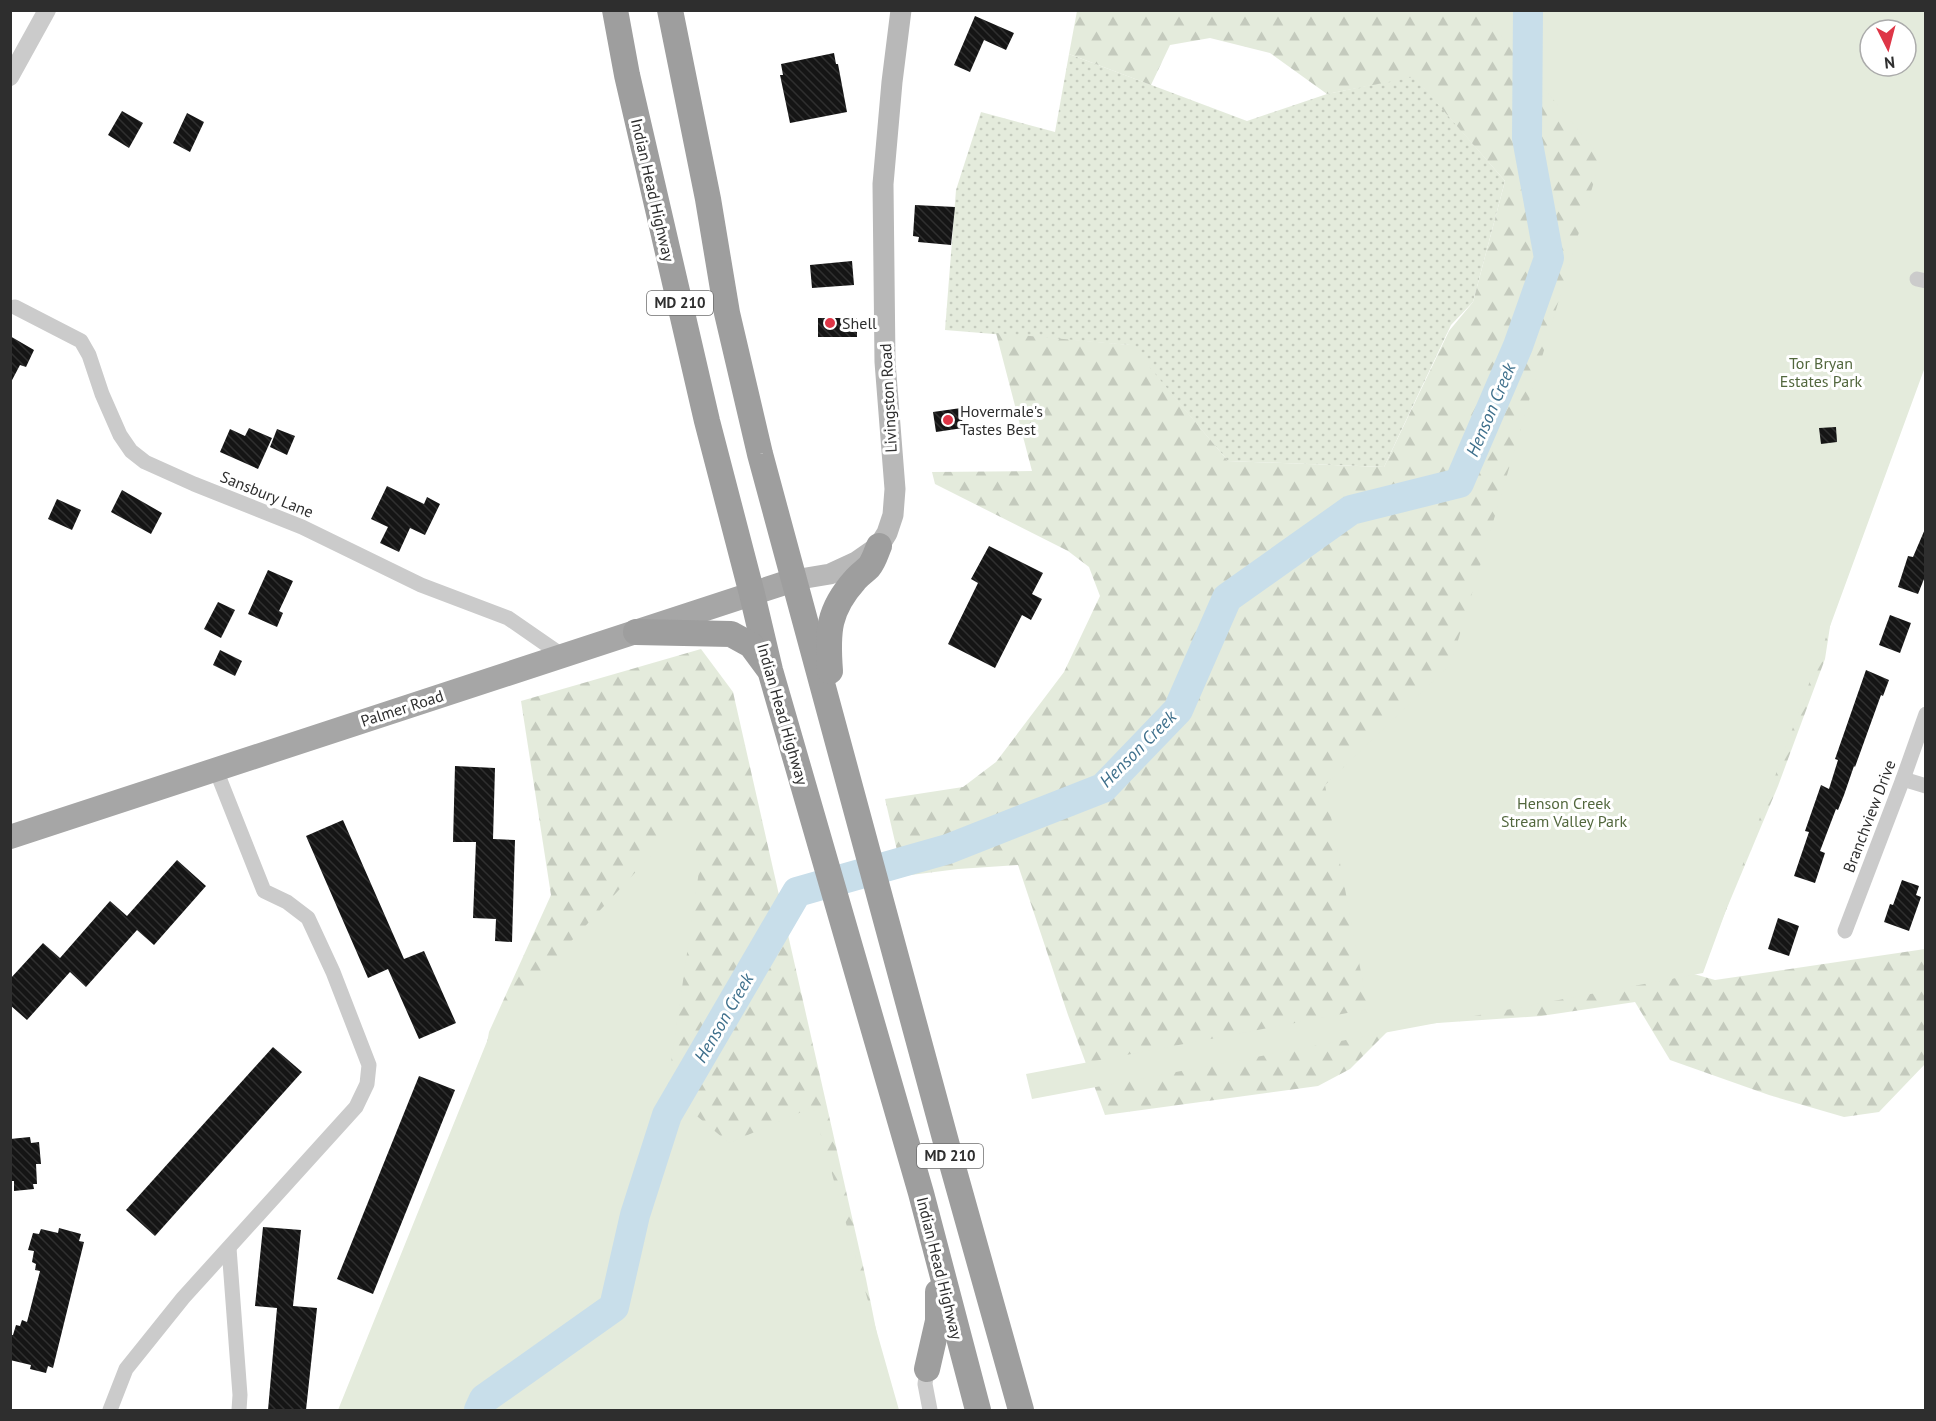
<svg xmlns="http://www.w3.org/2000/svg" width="1936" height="1421" font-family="'PT Sans',sans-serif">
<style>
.grass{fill:url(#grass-dots)}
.forest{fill:url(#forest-firs);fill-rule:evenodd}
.green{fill:#e4ebdc;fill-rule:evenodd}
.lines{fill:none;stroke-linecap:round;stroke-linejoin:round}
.river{stroke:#c8deea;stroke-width:30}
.building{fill:url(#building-back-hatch)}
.minor{stroke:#cbcbcb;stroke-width:15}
.tertiary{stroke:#cbcbcb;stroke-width:18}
.secondary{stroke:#b8b8b8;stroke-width:21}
.primary{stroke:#a6a6a6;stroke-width:24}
.trunk{stroke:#9e9e9e;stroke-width:26}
.poi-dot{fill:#de3647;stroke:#fff;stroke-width:2}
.labels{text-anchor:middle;stroke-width:6;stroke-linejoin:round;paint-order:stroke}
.shield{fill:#fff;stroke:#6d6d6d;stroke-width:1.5}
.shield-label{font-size:15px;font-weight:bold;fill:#2e2e2e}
.street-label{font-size:16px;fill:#2e2e2e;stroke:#fff}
.poi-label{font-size:16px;fill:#2e2e2e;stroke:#fff;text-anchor:start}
.park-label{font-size:16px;fill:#52673d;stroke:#fff}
.water-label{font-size:18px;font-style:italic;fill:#3f708c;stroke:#fff}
</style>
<defs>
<pattern id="grass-dots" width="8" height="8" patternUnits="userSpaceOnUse" patternTransform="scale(1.5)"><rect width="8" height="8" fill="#e4ebdc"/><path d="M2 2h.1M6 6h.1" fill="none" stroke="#c4cabd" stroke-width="1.8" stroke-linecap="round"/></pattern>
<pattern id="forest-firs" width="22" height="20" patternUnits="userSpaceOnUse" patternTransform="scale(1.5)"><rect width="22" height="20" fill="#e4ebdc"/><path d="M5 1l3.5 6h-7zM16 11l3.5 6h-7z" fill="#c4cabd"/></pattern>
<pattern id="building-back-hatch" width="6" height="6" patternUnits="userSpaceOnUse" patternTransform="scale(1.5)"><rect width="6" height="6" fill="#151515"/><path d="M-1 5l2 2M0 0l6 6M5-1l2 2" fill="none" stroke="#2f2f2f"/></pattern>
</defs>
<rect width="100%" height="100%" fill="#fff"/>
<polygon class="grass" points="1069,54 1247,121 1327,94 1414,76 1505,181 1473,302 1451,325 1384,467 1228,461 1130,345 945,330 956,190 981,112 1055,132"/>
<g class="forest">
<path d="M1077,11H1925L1825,659L1778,786L1719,927L1680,970L1715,980L1925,949V1064L1879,1112L1844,1117L1769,1095L1670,1060L1635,1002L1541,1016L1393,1026L1350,1069L1318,1086L1105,1115L1068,1015L1018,865L958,869L903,876L885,799L963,787L996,762L1064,672L1100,596L1089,567L1068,551L935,484L932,472L1032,471L996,333L1131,345L1228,461L1384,467L1449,331L1473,302L1505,181L1414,77L1327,94L1270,53L1210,38L1170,45L1151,85L1069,54ZM1870,30H1906V66H1870Z"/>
<polygon points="701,649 733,692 866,1279 892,1410 346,1410 474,1114 489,1032 551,895 521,701"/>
</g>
<g class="green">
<path d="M1481,11H1925V367L1703,973L1032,1099L1026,1074L1368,1009L1325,785L1451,664L1601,158ZM1870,30H1906V66H1870Z"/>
<polygon points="686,818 700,864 667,1091 729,1143 813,1107 899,1410 338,1410 494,1024"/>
</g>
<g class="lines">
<polyline class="river" points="479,1410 484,1399 614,1307 635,1215 667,1115 797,892 948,849 1103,788 1178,710 1227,598 1351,510 1459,483 1518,346 1549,258 1527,138 1528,10"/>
</g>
<g class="building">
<polygon points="975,16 1014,33 1006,50 984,40 970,72 954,65"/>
<polygon points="834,53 836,64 838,64 847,112 790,123 780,75 783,75 781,64"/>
<polygon points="122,111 143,123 129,148 108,135"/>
<polygon points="187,113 204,122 190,152 173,143"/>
<polygon points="915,205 955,207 951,245 918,242 919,237 913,236"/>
<polygon points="852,261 854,285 812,288 810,265"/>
<rect x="818" y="318" width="39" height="19"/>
<polygon points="10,336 34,350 26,367 20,365 10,384"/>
<polygon points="961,408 963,428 936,432 933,412"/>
<polygon points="1836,427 1837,442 1821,444 1819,428"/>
<polygon points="249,428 272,438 258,469 220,452 230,429 245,436"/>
<polygon points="277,429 295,436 287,455 270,447"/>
<polygon points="387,486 424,504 427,497 440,504 425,535 410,528 399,552 380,543 388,527 371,519"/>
<polygon points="122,490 162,513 151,534 111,512"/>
<polygon points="57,499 81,510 72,530 48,519"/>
<polygon points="1925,529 1926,574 1918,594 1898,587 1908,556 1913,557"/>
<polygon points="989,546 1043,573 1032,594 1042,599 1031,620 1022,615 995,668 948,644 978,583 971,579"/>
<polygon points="268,570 293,581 279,611 283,613 277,627 248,614"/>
<polygon points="218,602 235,610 221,638 204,629"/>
<polygon points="1890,615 1911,623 1900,653 1879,645"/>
<polygon points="220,650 242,661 235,676 213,665"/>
<polygon points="1866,670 1889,680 1883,696 1881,695 1855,767 1854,766 1844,795 1838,810 1836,809 1820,851 1825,853 1815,883 1794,876 1809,832 1805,831 1821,785 1829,789 1838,760 1835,759"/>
<polygon points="455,766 495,768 493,839 515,840 512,942 495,941 496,919 473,918 476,842 453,842"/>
<polygon points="343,820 404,959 424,951 456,1023 419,1039 388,969 368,978 306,836"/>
<polygon points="177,860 206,886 154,945 137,930 86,987 70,972 27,1020 10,1005 10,979 43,943 60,958 110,901 127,916"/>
<polygon points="1902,880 1919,886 1916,895 1921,897 1909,931 1884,922 1890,904 1893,905"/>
<polygon points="1778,918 1799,926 1789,956 1768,949"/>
<polygon points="273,1047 302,1072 155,1236 126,1210"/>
<polygon points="419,1076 455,1090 373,1294 337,1279"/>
<polygon points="30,1137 31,1143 39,1142 41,1164 36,1164 37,1184 33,1184 34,1189 14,1191 14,1181 10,1181 10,1139"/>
<polygon points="263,1227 301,1230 293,1306 317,1308 306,1410 268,1410 277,1308 255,1306"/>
<polygon points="59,1228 81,1234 79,1241 84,1242 53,1368 48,1366 46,1373 30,1369 31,1365 10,1360 10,1335 13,1335 16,1325 20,1326 22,1320 27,1322 40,1271 35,1270 36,1264 32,1262 34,1251 28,1250 33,1233 39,1234 41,1229 58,1233"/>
</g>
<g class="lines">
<g class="minor">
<polyline points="1917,279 1926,281"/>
<polyline points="15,307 81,341 89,355 102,394 120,435 131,451 145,462 194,484 302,527 421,585 508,618 563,656"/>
<polyline points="1903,779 1926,786"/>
<polyline points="1845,931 1903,779 1926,714"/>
<polyline points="229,1248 240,1395 239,1410"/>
<polyline points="927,1369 925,1384 930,1410"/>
<polyline points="110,1410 126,1369 183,1298 356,1107 367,1084 369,1065 333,972 308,918 287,902 264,891 216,770"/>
</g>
<polyline class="tertiary" points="10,77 47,10"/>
<polyline class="secondary" points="794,580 830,574 856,562 879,546 887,533 893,515 895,489 885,362 883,184 892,82 901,10"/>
<polyline class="primary" points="10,837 794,580"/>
<g class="trunk">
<polyline points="615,10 627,75 707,421 752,594 770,670 921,1193 978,1410"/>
<polyline points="670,10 708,199 727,313 760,454 949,1153 1021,1410"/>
<polyline points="636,632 731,634 751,645 768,668"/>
<path d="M830,671C827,632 828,610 855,580C859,575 865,571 869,567C874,561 876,553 879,546"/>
<polyline points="927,1369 938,1321 938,1292"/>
</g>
</g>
<g class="poi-dot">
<circle cx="830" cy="323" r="6"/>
<circle cx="948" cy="420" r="6"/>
</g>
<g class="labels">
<g class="shield">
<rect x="647" y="291" width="66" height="24" rx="4.5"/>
<rect x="917" y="1144" width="66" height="24" rx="4.5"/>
</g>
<g class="shield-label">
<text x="680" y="308">MD 210</text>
<text x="950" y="1161">MD 210</text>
</g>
<g class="street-label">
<text transform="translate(653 190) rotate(77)" y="6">Indian Head Highway</text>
<text transform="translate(888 398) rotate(-93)" y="6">Livingston Road</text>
<text transform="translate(267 494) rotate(22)" y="6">Sansbury Lane</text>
<text transform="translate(402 708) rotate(-18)" y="6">Palmer Road</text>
<text transform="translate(783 714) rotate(74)" y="6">Indian Head Highway</text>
<text transform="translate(1869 816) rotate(-69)" y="6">Branchview Drive</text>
<text transform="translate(940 1268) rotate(76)" y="6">Indian Head Highway</text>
</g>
<g class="poi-label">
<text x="842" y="329">Shell</text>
<text x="960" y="417">Hovermale's<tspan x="960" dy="18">Tastes Best</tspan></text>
</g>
<g class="park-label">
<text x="1821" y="369">Tor Bryan<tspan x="1821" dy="18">Estates Park</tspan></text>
<text x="1564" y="809">Henson Creek<tspan x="1564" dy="18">Stream Valley Park</tspan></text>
</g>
<g class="water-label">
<text transform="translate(1491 410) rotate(-67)" y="6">Henson Creek</text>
<text transform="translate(1138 749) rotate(-45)" y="6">Henson Creek</text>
<text transform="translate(724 1018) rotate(-60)" y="6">Henson Creek</text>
</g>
</g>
<rect width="1936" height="1421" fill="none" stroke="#2e2e2e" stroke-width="24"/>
<g transform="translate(1888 48) rotate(174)"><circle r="28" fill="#ffffff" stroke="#ababab" stroke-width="1.5"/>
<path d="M0-4.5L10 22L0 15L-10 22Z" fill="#de3647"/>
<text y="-9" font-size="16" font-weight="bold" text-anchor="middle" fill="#2e2e2e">N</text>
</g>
</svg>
